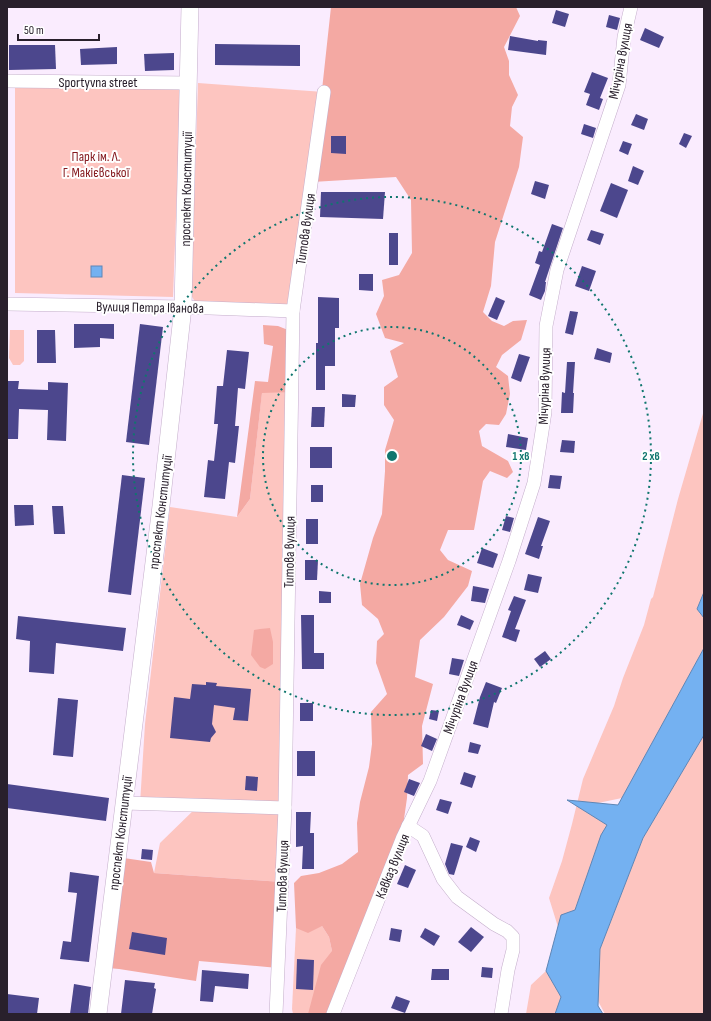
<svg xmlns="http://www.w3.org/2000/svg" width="711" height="1021" font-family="'Sofia Sans Condensed',sans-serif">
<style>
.green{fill:#fdc5c0}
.forest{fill:#f4a9a3}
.water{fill:#74b1f1;stroke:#5e86b6}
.building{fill:#4c478d}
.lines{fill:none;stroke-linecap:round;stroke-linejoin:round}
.minor-casing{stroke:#c4aecb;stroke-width:14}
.major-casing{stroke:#c4aecb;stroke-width:18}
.minor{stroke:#fff;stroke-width:13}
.major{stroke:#fff;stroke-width:17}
.ring{fill:none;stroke:#0f766e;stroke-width:2;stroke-dasharray:2 4}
.labels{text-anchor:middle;stroke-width:4;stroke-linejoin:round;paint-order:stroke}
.street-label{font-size:14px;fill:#29202c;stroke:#fff}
.park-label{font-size:14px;fill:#84191e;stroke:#fff}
.centre{fill:#0f766e;stroke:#fff;stroke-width:2}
.ring-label{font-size:12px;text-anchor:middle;font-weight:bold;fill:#0f766e;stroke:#fff;stroke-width:4;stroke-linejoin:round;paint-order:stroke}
</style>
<rect width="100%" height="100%" fill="#faecfe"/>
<g class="green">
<polygon points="15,81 181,83 173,297 15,293"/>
<polygon points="198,83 324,92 287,305 195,302 191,295"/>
<polygon points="10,330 24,330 24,361 20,365 13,365 9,358"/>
<polygon points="262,392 292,392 282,882 154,873 160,843 198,806 140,804 145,724 170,507 237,517 250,499"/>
<polygon points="704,410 704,592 697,609 704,618 704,648 622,798 598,803 591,809 607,825 575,910 546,971 561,997 555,1014 526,1014 531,985 546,971 558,927 549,898 562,861 572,824 583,779 614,706 623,678 644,625 651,599 653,597 678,499"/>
<polygon points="704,735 704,1014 605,1014 598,1001 600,949 643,838"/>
<polygon points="322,926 329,937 332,951 332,1014 293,1014 292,1009 296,928"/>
</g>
<g class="forest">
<polygon points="331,7 516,7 520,16 504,47 509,61 509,75 518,95 512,107 510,126 523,137 519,167 495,242 491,286 483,312 492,321 504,326 513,321 527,320 521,340 502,355 496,367 508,376 510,394 506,414 499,425 486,424 479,431 482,446 508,461 513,472 507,478 490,471 483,481 474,530 448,530 440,550 448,560 472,571 468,586 444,617 420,640 415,677 433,684 422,726 423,764 408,775 407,798 401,840 329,1014 308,1014 321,965 332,951 329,937 322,926 308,933 296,928 294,883 301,876 319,873 342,864 358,852 357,823 360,802 369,767 372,744 371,712 387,694 376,663 377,641 384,634 378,619 362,605 360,584 373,538 382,514 385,471 385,450 394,420 384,405 384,387 398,377 390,351 404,343 385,338 376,314 384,296 382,280 399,275 412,253 411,200 396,177 312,182"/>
<polygon points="263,325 278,326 293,332 292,392 262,393 250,499 237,517 255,381 268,382 273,346 264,344"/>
<polygon points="270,628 273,642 273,664 265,669 260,667 251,655 254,630 260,629"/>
<polygon points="110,856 151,862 154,873 282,882 278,968 199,961 196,981 119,969 97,967"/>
</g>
<g class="water">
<rect x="91" y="266" width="11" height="11"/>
<polygon points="704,592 704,618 697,609"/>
<polygon points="704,648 704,735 643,838 600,949 598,1006 603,1014 555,1014 561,997 546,971 561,915 575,910 601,835 607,825 567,800 618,805"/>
</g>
<g class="building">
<polygon points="556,10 569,14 565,27 552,23"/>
<polygon points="609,15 620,18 617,30 606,27"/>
<polygon points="645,28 664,37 659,48 640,40"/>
<polygon points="510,36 538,41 538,40 547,41 546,55 508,50"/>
<polygon points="215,44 300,45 300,66 215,65"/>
<polygon points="9,45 55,45 56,69 9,70"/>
<polygon points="117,47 117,64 81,65 80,49"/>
<polygon points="174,53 174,70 145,71 144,54"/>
<polygon points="592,72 608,78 600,98 603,99 599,110 586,105 590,94 584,92"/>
<polygon points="636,114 648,119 644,130 631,125"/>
<polygon points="584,124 596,128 593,138 581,134"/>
<polygon points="684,133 692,136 686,148 679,144"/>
<polygon points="331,136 346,136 346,154 331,153"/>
<polygon points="623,141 632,144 628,155 619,151"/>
<polygon points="633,166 644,171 638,185 628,181"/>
<polygon points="535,181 549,185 545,199 531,194"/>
<polygon points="611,183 628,190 617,218 600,211"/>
<polygon points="321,192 385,192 383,219 320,217"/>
<polygon points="552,224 563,228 545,282 546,282 545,291 541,300 529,295 540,265 535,263 539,251 542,252"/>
<polygon points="591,230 604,234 600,245 587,240"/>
<rect x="389" y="233" width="9" height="32"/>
<polygon points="582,266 596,271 589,291 575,286"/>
<polygon points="359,274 373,274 373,291 359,290"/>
<polygon points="318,297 339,298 339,328 335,328 335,366 325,366 325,390 316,390 316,343 318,343"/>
<polygon points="496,297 505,301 497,320 488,316"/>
<polygon points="570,311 578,312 573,335 565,333"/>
<polygon points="74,324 114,324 114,339 100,338 100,347 74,348"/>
<polygon points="140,324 163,327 149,445 126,442"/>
<polygon points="37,330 55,330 56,363 37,363"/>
<polygon points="597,348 612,353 610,363 594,359"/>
<polygon points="227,350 249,352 245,389 238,388 235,426 239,426 235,463 229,462 225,499 204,497 208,460 214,461 218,424 214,424 217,386 223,386"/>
<polygon points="519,354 530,357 521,382 511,378"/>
<polygon points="567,362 575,362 573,393 574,393 573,413 561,413 562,392 565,393"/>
<polygon points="7,381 19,381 18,389 48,390 48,382 68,383 66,441 47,440 48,410 19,409 18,439 7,439"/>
<polygon points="342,394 356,395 355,407 342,407"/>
<polygon points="312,407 325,407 324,427 311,427"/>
<polygon points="508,434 528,438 526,450 506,447"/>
<polygon points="562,440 575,441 574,453 560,452"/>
<rect x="310" y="447" width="22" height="21"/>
<polygon points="122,475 145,478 131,595 108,592"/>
<polygon points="550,475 562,476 560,489 548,488"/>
<rect x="311" y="485" width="12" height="17"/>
<polygon points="14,505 33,505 34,525 15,526"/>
<polygon points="52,506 63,506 65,534 54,534"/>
<polygon points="506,516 514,518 510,532 502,530"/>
<polygon points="538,517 550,521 541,546 543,546 539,559 525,554"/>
<rect x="306" y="519" width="12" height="25"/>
<polygon points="482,548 498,554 493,568 477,563"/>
<polygon points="305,560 318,560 317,580 305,580"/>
<polygon points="528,574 542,577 538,593 524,590"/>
<polygon points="473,586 489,589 485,603 471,601"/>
<polygon points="319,591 331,592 331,603 319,603"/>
<polygon points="514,596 526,600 515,629 520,630 516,642 502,637 511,611 508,610"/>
<polygon points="301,615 314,615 314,653 324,653 324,669 302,669"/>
<polygon points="461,615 474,621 470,630 457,625"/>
<polygon points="18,616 126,628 123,651 56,643 54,674 29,672 30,641 16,639"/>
<polygon points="545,651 551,659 540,667 534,659"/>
<polygon points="452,658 464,660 459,676 449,674"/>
<polygon points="206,682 217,683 216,686 251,689 248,721 233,720 235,708 214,705 212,724 216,732 211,738 210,742 170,738 174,697 190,699 192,684 206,685"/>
<polygon points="486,682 502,688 496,703 494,702 488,728 473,724 480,697"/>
<polygon points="58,698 78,700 73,757 53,755"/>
<rect x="300" y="703" width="13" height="18"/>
<polygon points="431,710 439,711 437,721 429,719"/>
<polygon points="426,734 437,739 432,751 421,746"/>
<polygon points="470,742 481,745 478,754 468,752"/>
<rect x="297" y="751" width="18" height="25"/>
<polygon points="464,772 476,776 472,788 460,784"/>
<polygon points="246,776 258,777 257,791 245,790"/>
<polygon points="409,779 420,783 414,796 404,792"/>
<polygon points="7,784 109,798 106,821 7,808"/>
<polygon points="440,799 452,802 448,814 436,810"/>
<polygon points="296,812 311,812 310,833 314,833 314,869 302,869 303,846 296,847"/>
<polygon points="470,837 480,841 476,852 466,847"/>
<polygon points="451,843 463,846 454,875 449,874 445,864"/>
<polygon points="142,849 153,850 152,860 141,859"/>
<polygon points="405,865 416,870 408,888 397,884"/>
<polygon points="70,872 99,876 89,962 60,959 63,941 71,942 77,893 68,892"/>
<polygon points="471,927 484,937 471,952 458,942"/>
<polygon points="391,928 402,930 400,942 389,940"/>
<polygon points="425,928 440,936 434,946 420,937"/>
<polygon points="132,932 167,938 165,955 129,949"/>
<polygon points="297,959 314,960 313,990 296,989"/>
<polygon points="482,967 493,968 492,978 481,977"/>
<polygon points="432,969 449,969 449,980 431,980"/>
<polygon points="202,970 249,974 248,989 215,986 213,1002 200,1001"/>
<polygon points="125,980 155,983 154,988 156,989 152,1014 121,1014"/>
<polygon points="74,984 91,987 88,1014 70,1014"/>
<polygon points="7,994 39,998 37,1014 7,1014"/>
<polygon points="396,996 410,1001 405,1013 391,1008"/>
</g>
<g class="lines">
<defs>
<g id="minor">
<polyline points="7,81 188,83"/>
<polyline points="7,304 183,307 293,311"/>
<polyline points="124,803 285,808"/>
<polyline points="408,826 423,836 443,879 457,897 494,924 507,931 513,937 513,950 508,970 501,1014"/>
<polyline points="276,1014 285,808 293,311 324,92"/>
<polyline points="333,1014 403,837 430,781 509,561 534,483 545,412 546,326 557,270 619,85 624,37 631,7"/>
</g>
<polyline id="major" points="98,1014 161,506 183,307 190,7"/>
</defs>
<use href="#minor" class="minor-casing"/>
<use href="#major" class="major-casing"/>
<use href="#minor" class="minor"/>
<use href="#major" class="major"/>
</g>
<g class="ring">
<circle cx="392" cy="456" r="129"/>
<circle cx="392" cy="456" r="259"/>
</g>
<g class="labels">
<g class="street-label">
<text transform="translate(620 61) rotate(-79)" y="5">Мічуріна вулиця</text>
<text x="98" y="87">Sportyvna street</text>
<text transform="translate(186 189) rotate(-89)" y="5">проспект Конституції</text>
<text transform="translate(305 229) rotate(-82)" y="5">Титова вулиця</text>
<text transform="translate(150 307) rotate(1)" y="5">Вулиця Петра Іванова</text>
<text transform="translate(544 386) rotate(-88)" y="5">Мічуріна вулиця</text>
<text transform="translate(160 512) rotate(-83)" y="5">проспект Конституції</text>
<text transform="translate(289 552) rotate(-89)" y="5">Титова вулиця</text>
<text transform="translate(460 697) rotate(-70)" y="5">Мічуріна вулиця</text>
<text transform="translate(120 833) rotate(-83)" y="5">проспект Конституції</text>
<text transform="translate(392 866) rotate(-68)" y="5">Кавказ вулиця</text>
<text transform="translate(282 876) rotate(-88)" y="5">Титова вулиця</text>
</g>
<g class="park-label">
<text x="96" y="161">Парк ім. Л.<tspan x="96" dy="16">Г. Макієвської</tspan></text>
</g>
</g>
<circle cx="392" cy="456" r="6" class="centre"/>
<g class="ring-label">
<text x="521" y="460">1 хв</text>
<text x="651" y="460">2 хв</text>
</g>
<rect width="711" height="1021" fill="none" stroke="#29202c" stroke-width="16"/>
<path d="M18 34v6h81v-6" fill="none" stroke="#29202c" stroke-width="2"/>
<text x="24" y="34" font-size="12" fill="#29202c" stroke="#ffffff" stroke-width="3" paint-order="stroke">50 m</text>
</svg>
